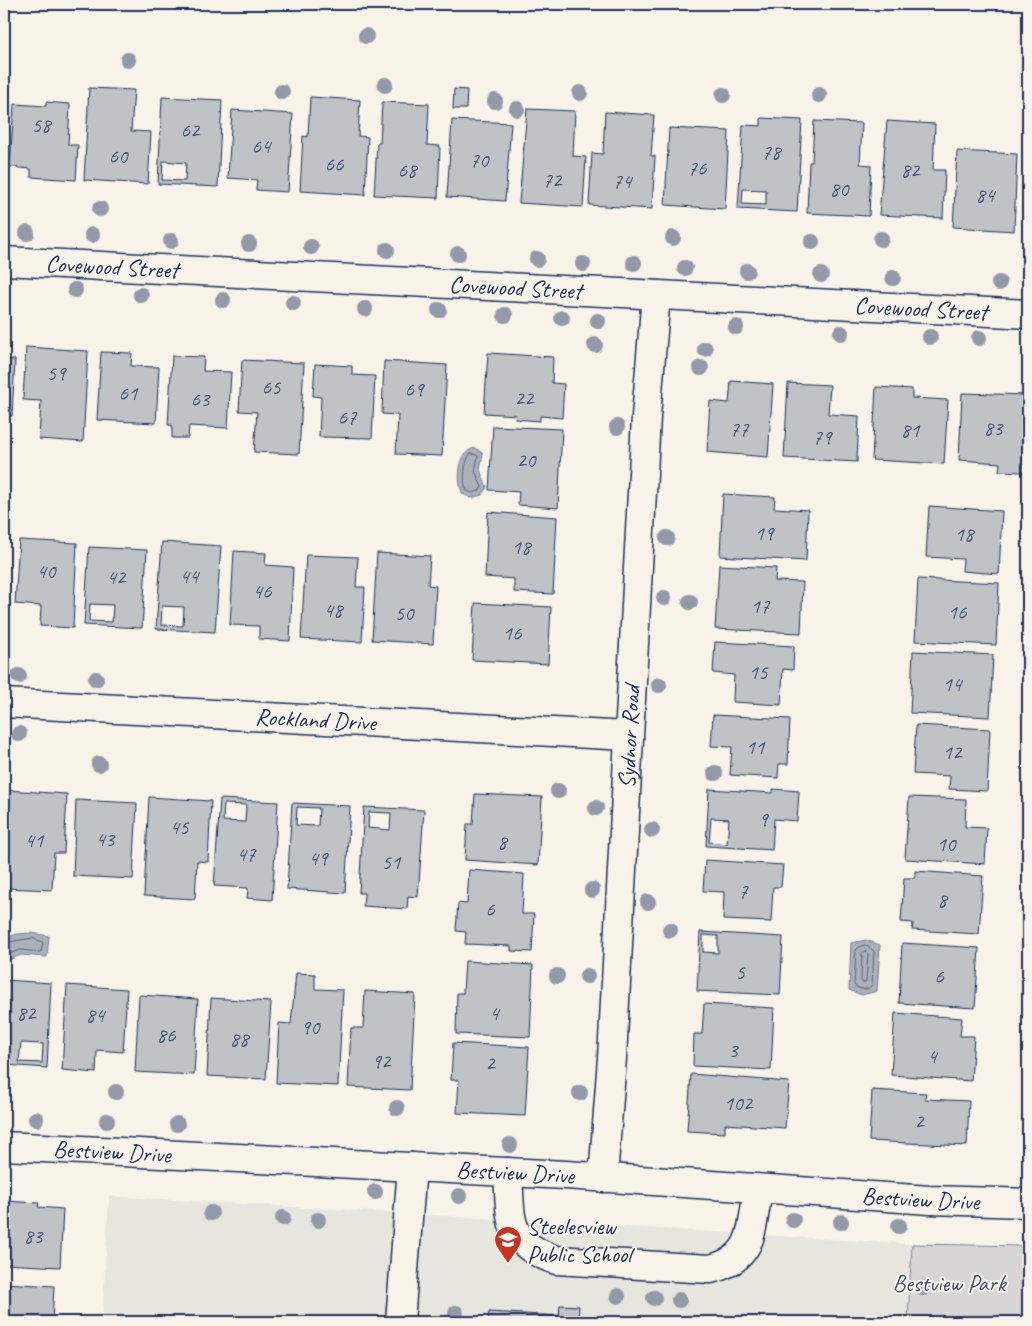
<svg xmlns="http://www.w3.org/2000/svg" width="1032" height="1326" font-family="Caveat,sans-serif">
<style>
.built{fill:#e6e5de}
.green{fill:#d7d6d4;stroke:#798299}
.water{fill:#acb0b9;stroke:#727c95}
.lines{fill:none;stroke-linecap:round;stroke-linejoin:round}
.shore{stroke:#556382;stroke-width:1}
.building{fill:#c0c3c5;stroke:#1b2f5e;fill-rule:evenodd}
.minor-casing{stroke:#1b2f5e;stroke-width:31}
.minor{stroke:#f7f3e8;stroke-width:28}
.tree{fill:#9399a9}
.labels{text-anchor:middle;stroke-width:4;stroke-linejoin:round;paint-order:stroke}
.number-label{font-size:21px;fill:#445478}
.street-label{font-size:24px;fill:#1b2f5e;stroke:#f7f3e8}
.poi-label{font-size:24px;fill:#1b2f5e;stroke:#f7f3e8;text-anchor:start}
.park-label{font-size:24px;fill:#415076;stroke:#f7f3e8}
</style>
<rect width="100%" height="100%" fill="#f7f3e8"/>
<filter id="ink" filterUnits="userSpaceOnUse"><feTurbulence type="fractalNoise" baseFrequency=".02" numOctaves="2"/><feDisplacementMap in="SourceGraphic" scale="10" xChannelSelector="R" yChannelSelector="G"/><feConvolveMatrix kernelMatrix="1 2 1 2 8 2 1 2 1" color-interpolation-filters="sRGB"/></filter>
<g filter="url(#ink)">
<polygon class="built" points="109,1196 912,1244 908,1322 102,1322"/>
<polygon class="green" points="912,1244 1028,1246 1028,1322 908,1322"/>
<g class="water">
<path d="M476,448L483,454L480,470L487,487L482,495L471,498L463,494C456,483 458,449 476,448Z"/>
<polygon points="32,933 49,936 47,957 21,955 6,961 4,939 17,934"/>
<polygon points="866,940 880,945 877,991 862,995 849,990 851,943"/>
</g>
<g class="lines">
<g class="shore">
<path d="M471,453L478,456L475,471L482,487L479,491L472,493L467,491C462,482 464,460 471,453Z"/>
<polyline points="4,943 32,938 43,942 41,952 20,950 4,956"/>
<path d="M866,945L874,951L872,985C868,991 859,990 854,985L856,950L861,946Z"/>
<polygon points="865,951 868,954 866,981 863,983 861,980 862,954"/>
</g>
</g>
<g class="building">
<polygon points="89,88 134,90 131,131 151,132 148,184 84,180"/>
<polygon points="454,89 467,90 466,109 453,109"/>
<path d="M162,97L222,100L218,187L158,184ZM163,161L186,163L185,181L162,180Z"/>
<polygon points="310,97 360,100 358,136 368,137 365,195 300,191 303,136 308,137"/>
<polygon points="46,102 70,104 68,145 78,145 76,180 31,177 31,169 10,167 14,104 46,106"/>
<polygon points="382,102 429,104 427,145 440,146 438,198 374,195 377,143 380,143"/>
<polygon points="527,109 575,111 573,156 586,157 583,207 519,203"/>
<polygon points="232,110 293,114 288,192 256,190 257,180 228,178"/>
<polygon points="605,112 654,115 651,156 655,156 652,209 589,205 592,153 603,154"/>
<path d="M761,118L802,120L797,212L738,209L743,125L761,126ZM743,189L766,190V205L742,204Z"/>
<polygon points="452,120 511,123 505,201 447,197"/>
<polygon points="814,121 862,123 860,164 871,165 869,216 807,213 809,162 812,162"/>
<polygon points="887,121 935,124 933,170 945,170 943,218 879,215"/>
<polygon points="4,124 7,124 4,171"/>
<polygon points="669,128 729,131 725,209 665,205"/>
<polygon points="957,151 1017,154 1014,231 953,227"/>
<polygon points="26,347 88,351 83,442 39,439 41,401 23,400"/>
<polygon points="101,352 132,353 131,366 159,367 156,423 97,420"/>
<polygon points="488,353 553,357 552,383 564,384 562,418 540,416 540,421 515,419 516,415 484,413"/>
<polygon points="172,356 204,357 203,371 231,372 228,428 189,426 188,438 172,438 172,425 168,425"/>
<polygon points="4,359 15,360 12,416 4,415"/>
<polygon points="242,360 304,363 299,454 254,452 257,412 239,411"/>
<polygon points="384,361 447,365 442,456 396,454 398,415 382,414"/>
<polygon points="315,364 352,366 352,375 375,376 372,438 319,437 321,397 313,396"/>
<polygon points="731,381 773,384 768,457 707,452 710,401 729,403"/>
<polygon points="788,383 830,385 828,414 859,416 857,462 784,458"/>
<polygon points="876,387 912,389 912,398 948,400 944,464 872,460"/>
<polygon points="962,393 1027,395 1023,472 999,471 1000,463 959,460"/>
<polygon points="493,426 562,429 558,508 518,505 519,492 489,490"/>
<polygon points="723,494 775,497 774,508 808,510 806,561 720,556"/>
<polygon points="929,506 1002,511 999,574 962,571 963,559 926,557"/>
<polygon points="488,512 557,517 553,594 514,592 514,579 485,577"/>
<polygon points="19,540 77,543 73,628 40,626 41,606 15,604"/>
<path d="M162,542L221,546L215,632L156,629ZM162,606L184,607L183,626L161,625Z"/>
<path d="M89,547L147,550L142,628L84,625ZM90,604L113,605L112,622L89,621Z"/>
<polygon points="234,551 266,553 265,565 293,567 290,641 259,639 259,626 230,625"/>
<polygon points="377,553 430,556 428,585 436,586 433,644 372,640"/>
<polygon points="306,555 358,557 356,587 365,587 362,642 301,639"/>
<polygon points="719,565 776,568 775,581 803,582 801,633 715,629"/>
<polygon points="918,579 999,583 996,645 915,641"/>
<polygon points="475,603 551,607 548,664 472,660"/>
<polygon points="715,642 794,646 793,670 783,669 781,705 733,702 734,675 713,673"/>
<polygon points="913,651 993,655 990,717 910,713"/>
<polygon points="713,715 790,719 788,764 779,764 778,778 730,775 732,747 711,746"/>
<polygon points="916,725 990,729 987,791 949,789 950,776 913,774"/>
<path d="M709,789L773,793V789L799,791L797,821L774,819L772,850L706,846ZM711,818L729,819L727,844L709,842Z"/>
<polygon points="6,790 67,794 64,853 54,853 52,890 4,888"/>
<polygon points="475,794 542,797 538,865 465,860 467,824 473,824"/>
<polygon points="149,797 211,801 208,862 197,861 195,899 144,896"/>
<polygon points="909,797 966,799 965,827 987,828 985,864 905,859"/>
<path d="M220,799L278,802L272,900L247,898L248,888L214,886ZM224,804L246,805L245,822L223,821Z"/>
<polygon points="76,800 137,803 133,879 73,876"/>
<path d="M292,803L350,806L345,893L287,889ZM297,807L319,808L318,826L296,825Z"/>
<path d="M364,807L424,810L418,897L408,896L407,909L363,906L364,893H359ZM369,812L391,813L390,830L368,828Z"/>
<polygon points="705,860 783,865 781,887 773,887 771,922 723,920 724,892 703,891"/>
<polygon points="469,870 524,874 522,914 534,914 532,952 511,951 511,946 465,944 466,932 456,931 458,903 467,904"/>
<polygon points="915,871 983,876 979,934 912,930 913,923 901,922 904,878 915,878"/>
<path d="M700,932L783,937L780,995L697,991ZM703,935L718,936V953L703,952Z"/>
<polygon points="902,943 979,948 975,1008 899,1003"/>
<polygon points="465,961 533,965 530,1037 456,1034 457,993 463,993"/>
<polygon points="296,973 315,974 315,989 343,990 338,1086 276,1083 279,1023 291,1024"/>
<path d="M4,980L51,983L47,1068L4,1065ZM21,1043L43,1044L42,1063L19,1062Z"/>
<polygon points="67,985 127,989 123,1052 97,1050 96,1073 62,1070"/>
<polygon points="365,991 415,994 410,1090 348,1087 351,1028 363,1028"/>
<polygon points="139,995 198,999 194,1075 135,1072"/>
<polygon points="211,998 271,1002 266,1079 207,1076"/>
<polygon points="704,1004 774,1008 771,1070 693,1066 694,1034 702,1034"/>
<polygon points="895,1013 962,1018 960,1036 974,1036 971,1081 891,1075"/>
<polygon points="453,1043 529,1047 525,1116 457,1113 459,1080 451,1080"/>
<polygon points="691,1074 789,1082 785,1128 725,1124 725,1133 687,1131"/>
<polygon points="872,1090 926,1093 925,1099 969,1101 967,1146 869,1141"/>
<polygon points="4,1201 39,1203 38,1207 63,1209 60,1267 4,1264"/>
<polygon points="4,1283 54,1286 52,1322 4,1322"/>
<polygon points="560,1305 579,1306 578,1322 488,1321 489,1312 559,1316"/>
</g>
<g class="lines">
<defs>
<g id="minor">
<path id="s1" d="M4,261L1028,314"/>
<path id="s2" d="M4,703L628,736"/>
<path id="s3" d="M4,1146L566,1175L930,1200L1028,1203"/>
<path d="M508,1172C511,1219 505,1243 556,1260L710,1269C755,1259 751,1229 758,1190"/>
<path id="s4" d="M603,1178L612,1058L646,417L656,295"/>
<polyline points="400,1322 412,1167"/>
</g>
</defs>
<use href="#minor" class="minor-casing"/>
<use href="#minor" class="minor"/>
</g>
<g class="tree">
<circle cx="366" cy="36" r="8"/>
<circle cx="128" cy="60" r="8"/>
<circle cx="385" cy="85" r="8"/>
<circle cx="282" cy="92" r="8"/>
<circle cx="580" cy="93" r="8"/>
<circle cx="723" cy="95" r="8"/>
<circle cx="819" cy="95" r="8"/>
<circle cx="495" cy="101" r="8"/>
<circle cx="517" cy="109" r="8"/>
<circle cx="100" cy="209" r="8"/>
<circle cx="27" cy="233" r="8"/>
<circle cx="92" cy="235" r="8"/>
<circle cx="673" cy="238" r="8"/>
<circle cx="881" cy="239" r="8"/>
<circle cx="171" cy="241" r="8"/>
<circle cx="812" cy="242" r="8"/>
<circle cx="249" cy="244" r="8"/>
<circle cx="311" cy="247" r="8"/>
<circle cx="387" cy="250" r="8"/>
<circle cx="458" cy="254" r="8"/>
<circle cx="537" cy="259" r="8"/>
<circle cx="634" cy="263" r="8"/>
<circle cx="583" cy="264" r="8"/>
<circle cx="685" cy="268" r="8"/>
<circle cx="747" cy="271" r="8"/>
<circle cx="821" cy="275" r="8"/>
<circle cx="893" cy="278" r="8"/>
<circle cx="999" cy="283" r="8"/>
<circle cx="75" cy="290" r="8"/>
<circle cx="141" cy="295" r="8"/>
<circle cx="223" cy="300" r="8"/>
<circle cx="293" cy="303" r="8"/>
<circle cx="365" cy="309" r="8"/>
<circle cx="439" cy="310" r="8"/>
<circle cx="505" cy="315" r="8"/>
<circle cx="562" cy="318" r="8"/>
<circle cx="598" cy="321" r="8"/>
<circle cx="736" cy="327" r="8"/>
<circle cx="841" cy="333" r="8"/>
<circle cx="930" cy="337" r="8"/>
<circle cx="979" cy="338" r="8"/>
<circle cx="595" cy="345" r="8"/>
<circle cx="705" cy="349" r="8"/>
<circle cx="701" cy="368" r="8"/>
<circle cx="617" cy="427" r="8"/>
<circle cx="667" cy="538" r="8"/>
<circle cx="664" cy="598" r="8"/>
<circle cx="690" cy="602" r="8"/>
<circle cx="19" cy="676" r="8"/>
<circle cx="96" cy="679" r="8"/>
<circle cx="659" cy="685" r="8"/>
<circle cx="19" cy="734" r="8"/>
<circle cx="99" cy="764" r="8"/>
<circle cx="715" cy="773" r="8"/>
<circle cx="558" cy="791" r="8"/>
<circle cx="596" cy="808" r="8"/>
<circle cx="652" cy="830" r="8"/>
<circle cx="592" cy="890" r="8"/>
<circle cx="648" cy="902" r="8"/>
<circle cx="670" cy="930" r="8"/>
<circle cx="557" cy="976" r="8"/>
<circle cx="587" cy="976" r="8"/>
<circle cx="116" cy="1092" r="8"/>
<circle cx="580" cy="1093" r="8"/>
<circle cx="397" cy="1108" r="8"/>
<circle cx="36" cy="1119" r="8"/>
<circle cx="107" cy="1121" r="8"/>
<circle cx="177" cy="1124" r="8"/>
<circle cx="510" cy="1145" r="8"/>
<circle cx="375" cy="1192" r="8"/>
<circle cx="459" cy="1196" r="8"/>
<circle cx="211" cy="1213" r="8"/>
<circle cx="283" cy="1218" r="8"/>
<circle cx="318" cy="1220" r="8"/>
<circle cx="793" cy="1220" r="8"/>
<circle cx="841" cy="1222" r="8"/>
<circle cx="899" cy="1226" r="8"/>
<circle cx="923" cy="1288" r="8"/>
<circle cx="618" cy="1296" r="8"/>
<circle cx="654" cy="1298" r="8"/>
<circle cx="679" cy="1300" r="8"/>
<circle cx="456" cy="1313" r="8"/>
</g>
</g>
<defs>
<symbol id="school-pin" viewBox="-11 -11 22 30"><path d="M0 17L-7.5 6A9.5 9.5 0 1 1 7.5 6Z" fill="#c8321e" stroke="#f7f3e8"/><path d="M0-5L7-2L0 1L-7-2ZM-4 1L0 2.5L4 1V4Q0 6-4 4Z" fill="#fff"/></symbol>
</defs>
<g fill-rule="evenodd">
<use href="#school-pin" x="492" y="1224" width="32" height="43"/>
</g>
<g class="labels">
<g class="number-label">
<text x="41" y="132">58</text>
<text x="190" y="137">62</text>
<text x="261" y="153">64</text>
<text x="771" y="159">78</text>
<text x="118" y="163">60</text>
<text x="479" y="167">70</text>
<text x="334" y="171">66</text>
<text x="697" y="175">76</text>
<text x="407" y="177">68</text>
<text x="910" y="177">82</text>
<text x="552" y="187">72</text>
<text x="622" y="188">74</text>
<text x="839" y="196">80</text>
<text x="985" y="202">84</text>
<text x="56" y="380">59</text>
<text x="271" y="394">65</text>
<text x="414" y="396">69</text>
<text x="128" y="400">61</text>
<text x="524" y="405">22</text>
<text x="200" y="406">63</text>
<text x="347" y="424">67</text>
<text x="993" y="435">83</text>
<text x="739" y="436">77</text>
<text x="910" y="437">81</text>
<text x="822" y="444">79</text>
<text x="526" y="467">20</text>
<text x="764" y="540">19</text>
<text x="964" y="541">18</text>
<text x="521" y="554">18</text>
<text x="46" y="578">40</text>
<text x="189" y="583">44</text>
<text x="116" y="584">42</text>
<text x="262" y="598">46</text>
<text x="760" y="613">17</text>
<text x="333" y="617">48</text>
<text x="957" y="619">16</text>
<text x="404" y="620">50</text>
<text x="512" y="640">16</text>
<text x="758" y="679">15</text>
<text x="952" y="691">14</text>
<text x="755" y="754">11</text>
<text x="952" y="759">12</text>
<text x="763" y="826">9</text>
<text x="179" y="834">45</text>
<text x="105" y="846">43</text>
<text x="34" y="847">41</text>
<text x="502" y="849">8</text>
<text x="946" y="851">10</text>
<text x="246" y="861">47</text>
<text x="318" y="865">49</text>
<text x="391" y="869">51</text>
<text x="743" y="898">7</text>
<text x="942" y="907">8</text>
<text x="490" y="916">6</text>
<text x="740" y="979">5</text>
<text x="939" y="983">6</text>
<text x="26" y="1020">82</text>
<text x="494" y="1020">4</text>
<text x="95" y="1022">84</text>
<text x="310" y="1034">90</text>
<text x="166" y="1042">86</text>
<text x="239" y="1046">88</text>
<text x="733" y="1057">3</text>
<text x="932" y="1063">4</text>
<text x="381" y="1068">92</text>
<text x="490" y="1070">2</text>
<text x="738" y="1110">102</text>
<text x="919" y="1128">2</text>
<text x="33" y="1243">83</text>
</g>
<g class="street-label">
<text dy="8" stroke="none"><textPath href="#s1" startOffset="108">Covewood Street</textPath></text>
<text dy="8" stroke="none"><textPath href="#s1" startOffset="512">Covewood Street</textPath></text>
<text dy="8" stroke="none"><textPath href="#s1" startOffset="918">Covewood Street</textPath></text>
<text dy="8" stroke="none"><textPath href="#s2" startOffset="312">Rockland Drive</textPath></text>
<text dy="8" stroke="none"><textPath href="#s4" startOffset="442">Sydnor Road</textPath></text>
<text dy="8" stroke="none"><textPath href="#s3" startOffset="108">Bestview Drive</textPath></text>
<text dy="8" stroke="none"><textPath href="#s3" startOffset="512">Bestview Drive</textPath></text>
<text dy="8" stroke="none"><textPath href="#s3" startOffset="918">Bestview Drive</textPath></text>
</g>
<g class="poi-label">
<text x="527" y="1234">Steelesview<tspan x="527" dy="28">Public School</tspan></text>
</g>
<g class="park-label">
<text x="949" y="1291">Bestview Park</text>
</g>
</g>
<rect width="1032" height="1326" fill="none" stroke="#f7f3e8" stroke-width="20"/>
<rect x="10" y="10" width="1012" height="1306" fill="none" stroke="#1b2f5e" stroke-width="2" filter="url(#ink)"/>
</svg>
